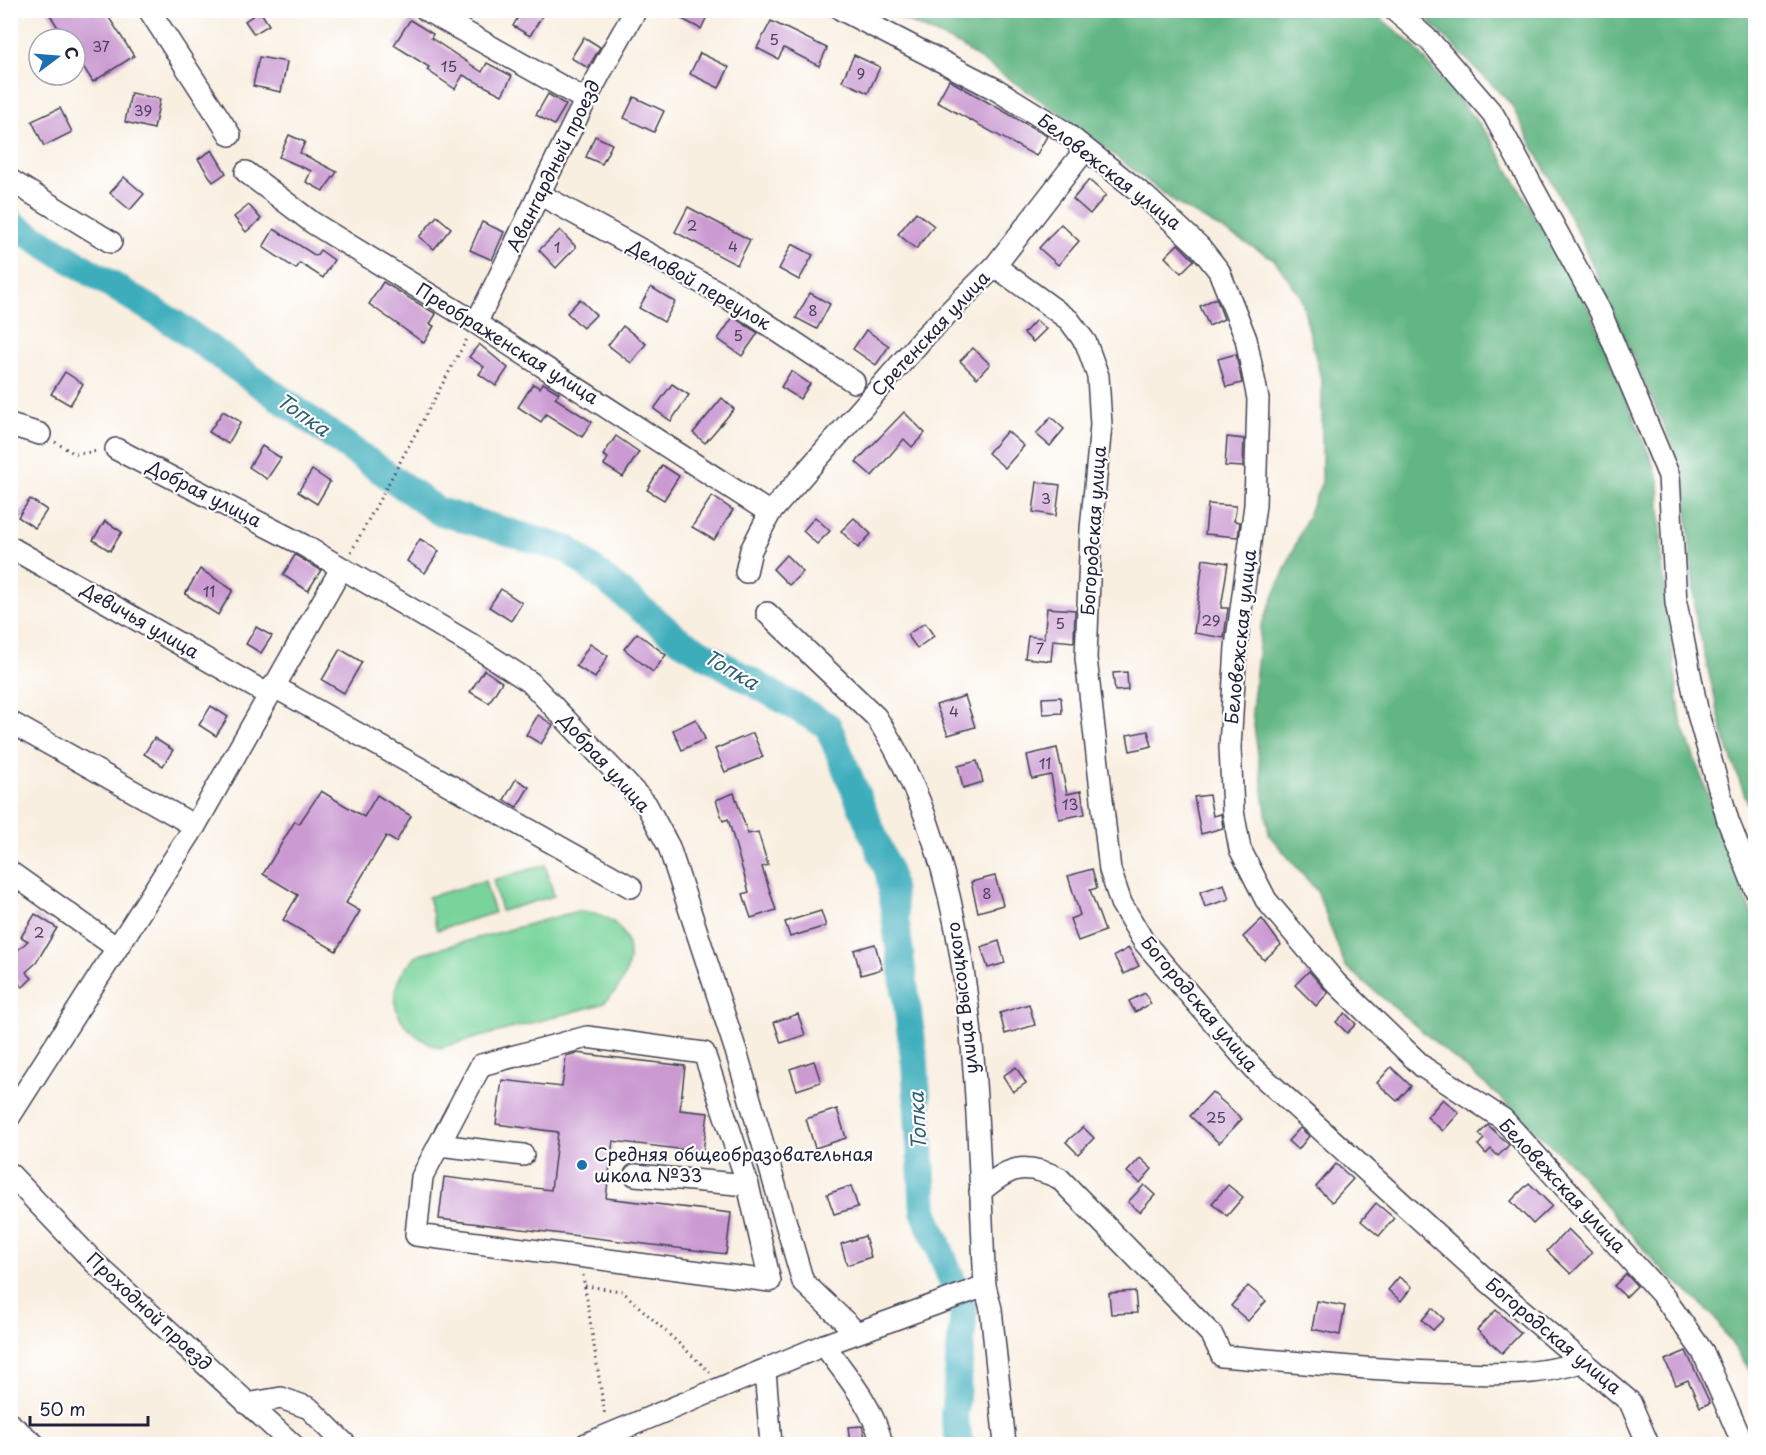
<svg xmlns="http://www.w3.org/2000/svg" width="1766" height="1455" font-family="'Playpen Sans',sans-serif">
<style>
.green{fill:#79d49b;stroke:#4e7b6b;stroke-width:1.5}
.forest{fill:#62b683;stroke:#426c5f;stroke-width:1.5}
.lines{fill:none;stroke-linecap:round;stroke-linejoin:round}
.river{stroke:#3eadbc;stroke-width:28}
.building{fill:#ca9ad1}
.minor-casing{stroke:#424154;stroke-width:24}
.path{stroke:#424154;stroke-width:3;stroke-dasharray:1.5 4.5;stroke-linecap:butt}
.minor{stroke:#fff;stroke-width:21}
.poi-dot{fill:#1f6fb2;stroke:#fff;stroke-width:2}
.labels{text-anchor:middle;stroke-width:4.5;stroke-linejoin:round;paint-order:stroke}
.number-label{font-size:15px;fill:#4c4060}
.street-label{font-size:18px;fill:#22223b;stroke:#fff}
.poi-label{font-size:18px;fill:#22223b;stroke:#fff;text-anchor:start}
.water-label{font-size:20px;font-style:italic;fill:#2f6175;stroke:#fff}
</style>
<rect width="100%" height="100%" fill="#fff"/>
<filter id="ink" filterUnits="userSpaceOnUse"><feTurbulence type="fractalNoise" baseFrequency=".0167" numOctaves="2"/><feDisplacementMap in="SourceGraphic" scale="12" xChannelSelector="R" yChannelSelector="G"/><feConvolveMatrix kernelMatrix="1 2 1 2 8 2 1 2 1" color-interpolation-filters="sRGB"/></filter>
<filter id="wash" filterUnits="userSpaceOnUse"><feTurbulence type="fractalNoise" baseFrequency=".008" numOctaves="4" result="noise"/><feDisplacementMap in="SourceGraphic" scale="24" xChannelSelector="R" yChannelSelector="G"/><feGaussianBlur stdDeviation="1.35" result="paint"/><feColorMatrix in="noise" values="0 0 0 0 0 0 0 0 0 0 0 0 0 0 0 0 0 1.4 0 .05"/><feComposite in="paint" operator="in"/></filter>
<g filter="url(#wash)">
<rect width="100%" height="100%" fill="#f9efe1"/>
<g class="green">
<polygon points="545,865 554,896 501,911 493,880"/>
<polygon points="485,881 494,913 437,930 428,897"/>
<path d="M578,911C635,912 646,970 602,1004L439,1048C392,1029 378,989 419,954Z"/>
</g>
<g class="forest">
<polygon points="885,11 1372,11 1412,44 1489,136 1591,312 1659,479 1662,562 1681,722 1755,923 1755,1378 1711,1313 1657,1265 1574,1167 1494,1092 1345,966 1317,891 1269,835 1252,711 1261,626 1322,482 1322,383 1301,297 1274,259 1176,203 1065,117 959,45"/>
<polygon points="1419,11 1755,11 1755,823 1725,741 1696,619 1684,472 1580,237 1511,104"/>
</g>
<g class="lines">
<polyline class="river" points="10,223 174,323 438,511 569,550 678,639 828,726 889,873 915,1064 924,1211 964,1310 954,1417 960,1444"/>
</g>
<g id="blocks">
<g class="building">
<polygon points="47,10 104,10 134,56 93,82 75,54 75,39 65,39"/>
<polygon points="522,10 534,10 542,16 530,36 513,26"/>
<polygon points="665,10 710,10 701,29"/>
<polygon points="260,11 269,25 254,34 245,21"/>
<polygon points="410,20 433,34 431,38 482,72 487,63 512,76 502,95 463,75 455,89 427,70 429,67 394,45"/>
<polygon points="771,21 827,48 819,66 784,48 778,59 757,48"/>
<polygon points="584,37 600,47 588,68 571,58"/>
<polygon points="700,53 729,67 719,88 690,74"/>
<polygon points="854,55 880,67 868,93 842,81"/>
<polygon points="259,57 287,62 281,92 253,86"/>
<polygon points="949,80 1047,136 1036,156 937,102"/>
<polygon points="131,93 160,99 154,129 125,122"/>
<polygon points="548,94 566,105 554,125 536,115"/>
<polygon points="634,97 664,111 654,132 624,118"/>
<polygon points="60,108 72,132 44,146 32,121"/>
<polygon points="289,135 305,142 300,153 337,172 323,191 306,182 311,171 279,157"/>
<polygon points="595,136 612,144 602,164 586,157"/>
<polygon points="212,150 226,173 213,182 198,159"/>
<polygon points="124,177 144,194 130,210 110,193"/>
<polygon points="1089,180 1106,195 1090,214 1073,199"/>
<polygon points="249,205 261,219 246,232 234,217"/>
<polygon points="688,207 750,240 737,265 675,232"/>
<polygon points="916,212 934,226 916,249 898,234"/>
<polygon points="437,216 451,228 434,249 419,237"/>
<polygon points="482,222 504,232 492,260 470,250"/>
<polygon points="1061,224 1079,241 1058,265 1039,248"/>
<polygon points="274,229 316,256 320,250 334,260 323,278 300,263 296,269 263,247"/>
<polygon points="560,230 576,247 556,268 539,250"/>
<polygon points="792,244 813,255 799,280 779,269"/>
<polygon points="1178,244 1194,260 1181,273 1165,257"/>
<polygon points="383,282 436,314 430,324 434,326 424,343 369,304"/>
<polygon points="651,287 675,302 664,322 639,308"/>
<polygon points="810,293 830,304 817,329 796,318"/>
<polygon points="1216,298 1224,319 1209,326 1200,306"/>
<polygon points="580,299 596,315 583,328 567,313"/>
<polygon points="733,317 758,333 742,356 718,339"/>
<polygon points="1036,320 1046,329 1033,342 1024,333"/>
<polygon points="623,326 646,344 631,363 608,345"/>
<polygon points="866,330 889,346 876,365 853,349"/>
<polygon points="479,344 508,368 496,386 479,374 484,367 469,357"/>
<polygon points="973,348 990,364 977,378 960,361"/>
<polygon points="1236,354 1242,383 1226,387 1218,359"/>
<polygon points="791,371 810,384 800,399 781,387"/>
<polygon points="65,372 83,384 70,405 51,394"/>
<polygon points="543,383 559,393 555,398 592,422 582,437 546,414 541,422 518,407 533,384 540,388"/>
<polygon points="672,384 689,395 671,421 654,409"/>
<polygon points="722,398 734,409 705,443 693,433"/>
<polygon points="223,411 241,422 228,444 209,432"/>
<polygon points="904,412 925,433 912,447 904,439 872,476 856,462"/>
<polygon points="1051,417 1064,429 1050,446 1036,434"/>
<polygon points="1007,431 1024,446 1005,468 988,453"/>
<polygon points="616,436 639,452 623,477 604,465 608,458 603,455"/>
<polygon points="1227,437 1244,439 1243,467 1225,466"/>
<polygon points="262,446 281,458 267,479 249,467"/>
<polygon points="662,465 679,476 664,500 647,490"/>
<polygon points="312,470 330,482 317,504 298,492"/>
<polygon points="1037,482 1060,485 1056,516 1033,512"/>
<polygon points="712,496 733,510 714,540 692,527"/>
<polygon points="30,499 47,510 35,528 18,517"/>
<polygon points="1208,504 1236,506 1234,521 1240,522 1238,537 1205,534"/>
<polygon points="815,517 830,531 817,544 803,531"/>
<polygon points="854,518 871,534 858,548 841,531"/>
<polygon points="105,521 122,532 110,551 93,540"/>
<polygon points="420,539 439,551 425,573 407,561"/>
<polygon points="295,555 321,570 308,591 283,575"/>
<polygon points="786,555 803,572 789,585 773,569"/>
<polygon points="1203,559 1228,563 1221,608 1228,608 1224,638 1194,633"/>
<polygon points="200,569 233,590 218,615 185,594"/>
<polygon points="501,589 522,603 511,621 489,607"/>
<polygon points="1047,608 1075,610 1074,642 1053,640 1051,661 1025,658 1028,636 1044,638"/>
<polygon points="925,623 934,636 917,648 907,635"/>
<polygon points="256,627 272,636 261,653 246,644"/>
<polygon points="637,633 666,655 653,672 624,649"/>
<polygon points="590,644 608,656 595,678 576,666"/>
<polygon points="340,649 362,662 344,693 322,680"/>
<polygon points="484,670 502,682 489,703 470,692"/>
<polygon points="1127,672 1128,690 1115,691 1113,673"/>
<polygon points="965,696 975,727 948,735 936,705"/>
<polygon points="1061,697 1062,713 1043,714 1042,698"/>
<polygon points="211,706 228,717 216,736 199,725"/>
<polygon points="538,715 553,725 541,744 526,735"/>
<polygon points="696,719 705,739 682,750 673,730"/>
<polygon points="1148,731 1152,746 1130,751 1127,735"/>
<polygon points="753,733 763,757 725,772 715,749"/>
<polygon points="154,738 173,750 163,766 144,754"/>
<polygon points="1057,748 1067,794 1081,791 1085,814 1059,819 1051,775 1032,779 1027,755"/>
<polygon points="977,761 983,782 963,788 958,766"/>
<polygon points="516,779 529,787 517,807 504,800"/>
<polygon points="321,791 364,817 377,795 411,816 396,842 386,836 346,903 360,911 336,951 283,920 298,895 263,874 295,821 299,824"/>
<polygon points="734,793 748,834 758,832 768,865 762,867 776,910 751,918 743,894 749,892 728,819 723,821 716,800"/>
<polygon points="1209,795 1213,816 1221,814 1223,828 1201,834 1194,797"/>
<polygon points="1092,869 1097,888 1090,890 1105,931 1078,941 1070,919 1080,915 1068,876"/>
<polygon points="995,876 1003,905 978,912 971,882"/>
<polygon points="1224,884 1229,899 1205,907 1200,892"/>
<polygon points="821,911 826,926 790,937 785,922"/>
<polygon points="35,914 57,928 36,963 26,972 32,978 23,987 10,974 10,957 28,941 21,937"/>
<polygon points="1262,919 1281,945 1264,960 1243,937"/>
<polygon points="999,941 1005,963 988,968 981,947"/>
<polygon points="875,944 882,969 861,975 854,950"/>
<polygon points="1129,948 1139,966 1124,974 1114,956"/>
<polygon points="1309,971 1328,993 1316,1006 1295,985"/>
<polygon points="1145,993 1151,1004 1135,1012 1129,1001"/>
<polygon points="1029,1004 1035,1025 1005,1034 1000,1013"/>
<polygon points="1345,1013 1356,1024 1347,1033 1336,1022"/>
<polygon points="798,1014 805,1035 781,1043 774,1022"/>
<polygon points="576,1053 685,1066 680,1110 708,1113 703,1152 613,1141 606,1198 731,1213 726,1254 439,1219 444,1177 551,1190 558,1132 496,1124 502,1080 562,1087 566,1056"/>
<polygon points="814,1061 821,1082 797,1090 790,1069"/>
<polygon points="1016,1067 1026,1083 1013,1092 1003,1076"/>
<polygon points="1391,1067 1411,1086 1397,1101 1377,1083"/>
<polygon points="1212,1092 1242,1119 1219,1143 1190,1116"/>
<polygon points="1443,1099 1459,1113 1443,1131 1427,1117"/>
<polygon points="837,1109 846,1138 815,1148 806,1119"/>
<polygon points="1488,1125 1509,1145 1498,1156 1491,1149 1486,1154 1478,1145 1484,1139 1479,1134"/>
<polygon points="1083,1127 1094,1138 1078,1154 1066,1142"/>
<polygon points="1300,1128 1309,1136 1298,1150 1288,1141"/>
<polygon points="1140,1158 1152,1169 1140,1183 1127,1172"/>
<polygon points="1336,1164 1353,1179 1332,1202 1316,1187"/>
<polygon points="1529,1183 1552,1206 1533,1224 1511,1201"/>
<polygon points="1144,1185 1155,1195 1140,1212 1128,1202"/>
<polygon points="1228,1185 1243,1197 1227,1216 1212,1203"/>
<polygon points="851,1186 858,1207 834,1214 827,1194"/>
<polygon points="1376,1203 1394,1218 1379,1236 1361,1221"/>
<polygon points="1568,1229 1592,1253 1571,1274 1547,1251"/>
<polygon points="865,1236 871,1257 847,1265 841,1244"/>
<polygon points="1626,1274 1637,1286 1626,1297 1614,1286"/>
<polygon points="1399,1277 1412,1287 1401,1301 1388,1290"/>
<polygon points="1248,1286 1266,1301 1248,1321 1231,1306"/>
<polygon points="1135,1291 1137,1313 1111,1314 1109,1293"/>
<polygon points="1317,1301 1345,1306 1340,1335 1312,1329"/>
<polygon points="1432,1308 1444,1319 1433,1330 1422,1320"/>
<polygon points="1496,1310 1521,1333 1502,1353 1477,1330"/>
<polygon points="1686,1351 1710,1403 1700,1407 1688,1380 1676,1385 1665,1360"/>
<polygon points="862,1426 867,1444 850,1444 848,1427"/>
</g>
</g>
</g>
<g filter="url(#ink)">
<use href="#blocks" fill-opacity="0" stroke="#424154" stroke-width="1.5"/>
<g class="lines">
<defs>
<g id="minor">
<polyline points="149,10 230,135"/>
<polyline points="426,10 584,99"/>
<polyline points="842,10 997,90 1063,131 1146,197 1200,247 1219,271 1246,339 1258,399 1255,505 1236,647 1230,747 1233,811 1240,849 1266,900 1336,983 1423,1067 1503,1119 1664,1297 1703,1352 1743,1444"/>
<polyline points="1394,10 1430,41 1493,114 1600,311 1669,476 1676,603 1698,714 1728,821 1756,891"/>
<polyline points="246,172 313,223 476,323 770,513"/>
<polyline points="10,180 111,242"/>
<polyline points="541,195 722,294 854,382"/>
<polyline points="995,266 1069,320 1086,343 1098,376 1101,425 1091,529 1086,658 1110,870 1121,903 1144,942 1253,1068 1490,1283 1630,1402 1648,1444"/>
<path d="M476,323C529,219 575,111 636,10"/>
<polyline points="10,425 40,434"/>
<polyline points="116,449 303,545 479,649 530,682 646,804 669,847 736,1051 803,1282 856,1332"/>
<polyline points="10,547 269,695"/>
<polyline points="746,572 751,550 770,513 925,336 995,266 1085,150"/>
<path d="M767,613L876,717C981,877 975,1101 985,1286L991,1309L1005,1444"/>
<polyline points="273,686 631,887"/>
<polyline points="10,722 195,826"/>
<polyline points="10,872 117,948"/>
<polyline points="10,1116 195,826 341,569"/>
<polyline points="439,1145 523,1155"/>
<polyline points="10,1174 95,1263 292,1444"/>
<polyline points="635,1175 748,1185 770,1281 416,1235 422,1177 481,1065 587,1037 704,1053 748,1185"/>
<path d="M980,1192C1009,1167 1023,1161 1059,1178L1212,1335L1222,1356C1293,1362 1363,1369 1434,1372C1485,1374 1535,1378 1584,1361"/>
<path d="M824,1345C847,1376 873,1406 882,1444"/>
<polyline points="765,1371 771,1444"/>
<polyline points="247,1404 281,1398 309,1408 345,1444"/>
<polyline points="10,1424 34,1444"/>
<polyline points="586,1444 824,1345 985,1286"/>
</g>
</defs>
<use href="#minor" class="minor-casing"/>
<g class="path">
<polyline points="55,442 75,454 99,451"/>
<polyline points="351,552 467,339"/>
<polyline points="583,1275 605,1416"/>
<polyline points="585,1286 622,1291 712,1374"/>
</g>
<use href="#minor" class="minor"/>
</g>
</g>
<circle class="poi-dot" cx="582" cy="1165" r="6"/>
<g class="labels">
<g class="number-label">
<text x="774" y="45">5</text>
<text x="101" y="52">37</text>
<text x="449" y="72">15</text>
<text x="861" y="79">9</text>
<text x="143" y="116">39</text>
<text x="692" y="231">2</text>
<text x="733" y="252">4</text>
<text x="557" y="253">1</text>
<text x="813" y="316">8</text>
<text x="738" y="341">5</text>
<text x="1046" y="504">3</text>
<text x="209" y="597">11</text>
<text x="1211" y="626">29</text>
<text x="1060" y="629">5</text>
<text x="1040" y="654">7</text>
<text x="954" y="717">4</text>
<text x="1045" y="769">11</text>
<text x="1070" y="810">13</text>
<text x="987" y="899">8</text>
<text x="39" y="938">2</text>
<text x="1216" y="1123">25</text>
</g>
<g class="street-label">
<text transform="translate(554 166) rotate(-64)" y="6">Авангардный проезд</text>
<text transform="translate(1109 172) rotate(38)" y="6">Беловежская улица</text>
<text transform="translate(699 285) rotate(30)" y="6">Деловой переулок</text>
<text transform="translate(931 334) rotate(-47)" y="6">Сретенская улица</text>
<text transform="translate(507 344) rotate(32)" y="6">Преображенская улица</text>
<text transform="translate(204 494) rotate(27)" y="6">Добрая улица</text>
<text transform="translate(1094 531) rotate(-86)" y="6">Богородская улица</text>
<text transform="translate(140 621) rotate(30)" y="6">Девичья улица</text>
<text transform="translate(1241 637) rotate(-84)" y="6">Беловежская улица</text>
<text transform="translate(604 763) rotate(48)" y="6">Добрая улица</text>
<text transform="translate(963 998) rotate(-97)" y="6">улица Высоцкого</text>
<text transform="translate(1199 1004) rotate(50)" y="6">Богородская улица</text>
<text transform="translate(1562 1186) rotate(47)" y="6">Беловежская улица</text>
<text transform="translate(149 1312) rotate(43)" y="6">Проходной проезд</text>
<text transform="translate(1553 1336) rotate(40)" y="6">Богородская улица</text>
</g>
<g class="poi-label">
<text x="594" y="1161">Средняя общеобразовательная<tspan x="594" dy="21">школа №33</tspan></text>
</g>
<g class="water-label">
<text transform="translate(303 415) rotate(35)" y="7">Топка</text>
<text transform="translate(731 670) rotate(30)" y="7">Топка</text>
<text transform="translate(918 1121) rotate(-93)" y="7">Топка</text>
</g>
</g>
<rect width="1766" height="1455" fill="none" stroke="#fff" stroke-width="36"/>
<g transform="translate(57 57) rotate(74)"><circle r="28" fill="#ffffff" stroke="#a7a7b1" stroke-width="1.5"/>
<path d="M0-4.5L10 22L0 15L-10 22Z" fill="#1f6fb2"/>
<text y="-9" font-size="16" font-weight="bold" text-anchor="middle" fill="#22223b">С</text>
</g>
<path d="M30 1416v9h118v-9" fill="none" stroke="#22223b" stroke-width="3"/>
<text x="39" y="1416" font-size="18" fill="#22223b" stroke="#ffffff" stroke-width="4.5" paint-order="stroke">50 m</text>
</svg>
